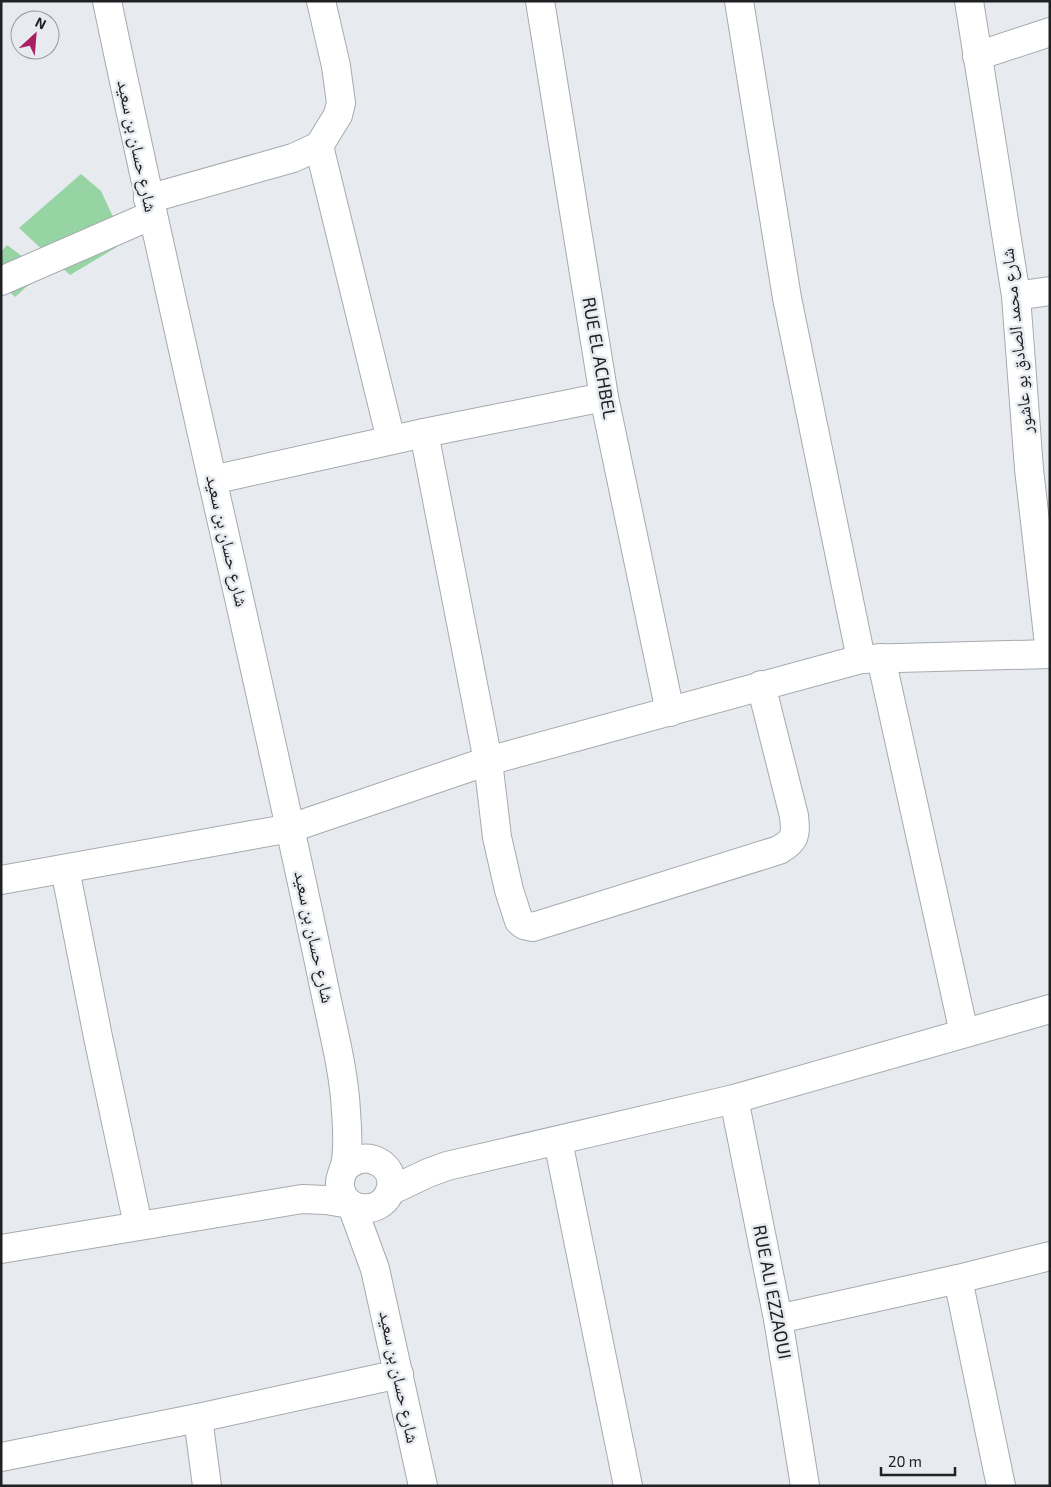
<svg xmlns="http://www.w3.org/2000/svg" width="1051" height="1487" font-family="'Exo 2','Noto Naskh Arabic',sans-serif">
<style>
.green{fill:#97d4a3}
.lines{fill:none;stroke-linecap:round;stroke-linejoin:round}
.minor-casing{stroke:#a6aaae;stroke-width:30}
.minor{stroke:#fff;stroke-width:28}
.labels{text-anchor:middle;stroke-width:5;stroke-linejoin:round;paint-order:stroke}
.street-label{font-size:18px;fill:#202123;stroke:#e7ebef}
</style>
<rect width="100%" height="100%" fill="#e7ebef"/>
<g class="green">
<polygon points="81,174 101,191 115,221 117,247 70,275 19,228"/>
<polygon points="7,245 43,272 15,297 1,284 1,252"/>
</g>
<g class="lines">
<defs>
<g id="minor">
<path d="M107,1C176,332 256,660 325,991C333,1030 344,1071 346,1111C347,1128 349,1149 345,1165C342,1175 338,1181 341,1191C348,1213 379,1214 389,1194C401,1166 365,1146 345,1168"/>
<polyline points="540,1 604,397 670,712"/>
<polyline points="739,1 787,298 861,659"/>
<polyline points="969,1 1016,296 1029,469 1050,653"/>
<polyline points="977,56 1050,32"/>
<polyline points="319,146 391,440"/>
<polyline points="148,199 293,158 319,146 338,115 341,103 336,66 321,1"/>
<polyline points="1,281 152,215"/>
<polyline points="1016,296 1050,291"/>
<path d="M424,433L488,761L497,837L509,890L519,921L524,925L533,927L779,850C796,840 796,835 794,816L761,685"/>
<polyline points="212,480 424,433 604,397"/>
<polyline points="881,658 964,1033"/>
<polyline points="65,869 98,1037 138,1225"/>
<polyline points="1,880 291,828 488,761 861,659 1050,654"/>
<polyline points="734,1099 778,1319 805,1486"/>
<polyline points="558,1141 628,1486"/>
<polyline points="390,1191 428,1173 447,1166 734,1099 1050,1009"/>
<polyline points="352,1206 375,1269 423,1486"/>
<polyline points="1,1249 302,1199 326,1200 350,1204"/>
<polyline points="958,1279 1001,1486"/>
<polyline points="778,1319 958,1279 1050,1256"/>
<polyline points="198,1418 207,1486"/>
<polyline points="1,1457 198,1418 399,1374"/>
</g>
</defs>
<use href="#minor" class="minor-casing"/>
<use href="#minor" class="minor"/>
</g>
<g class="labels">
<g class="street-label">
<text transform="translate(137 146) rotate(78)" y="6">شارع حسان بن سعيد</text>
<text transform="translate(1017 341) rotate(-96)" y="6">شارع محمد الصادق بو عاشور</text>
<text transform="translate(599 358) rotate(80)" y="6">RUE EL ACHBEL</text>
<text transform="translate(227 541) rotate(77)" y="6">شارع حسان بن سعيد</text>
<text transform="translate(314 937) rotate(78)" y="6">شارع حسان بن سعيد</text>
<text transform="translate(772 1292) rotate(79)" y="6">RUE ALI EZZAOUI</text>
<text transform="translate(399 1377) rotate(78)" y="6">شارع حسان بن سعيد</text>
</g>
</g>
<rect width="1051" height="1487" fill="none" stroke="#202123" stroke-width="5"/>
<g transform="translate(35 35) rotate(26)"><circle r="24" fill="#e7ebef" stroke="#979a9d"/>
<path d="M0-4L9 19L0 12L-9 19Z" fill="#a81f64"/>
<text y="-8" font-size="14" font-weight="bold" text-anchor="middle" fill="#202123">N</text>
</g>
<path d="M881 1467v8h74v-8" fill="none" stroke="#202123" stroke-width="2.5"/>
<text x="888" y="1467" font-size="15" fill="#202123" stroke="#e7ebef" stroke-width="4" paint-order="stroke">20 m</text>
</svg>
